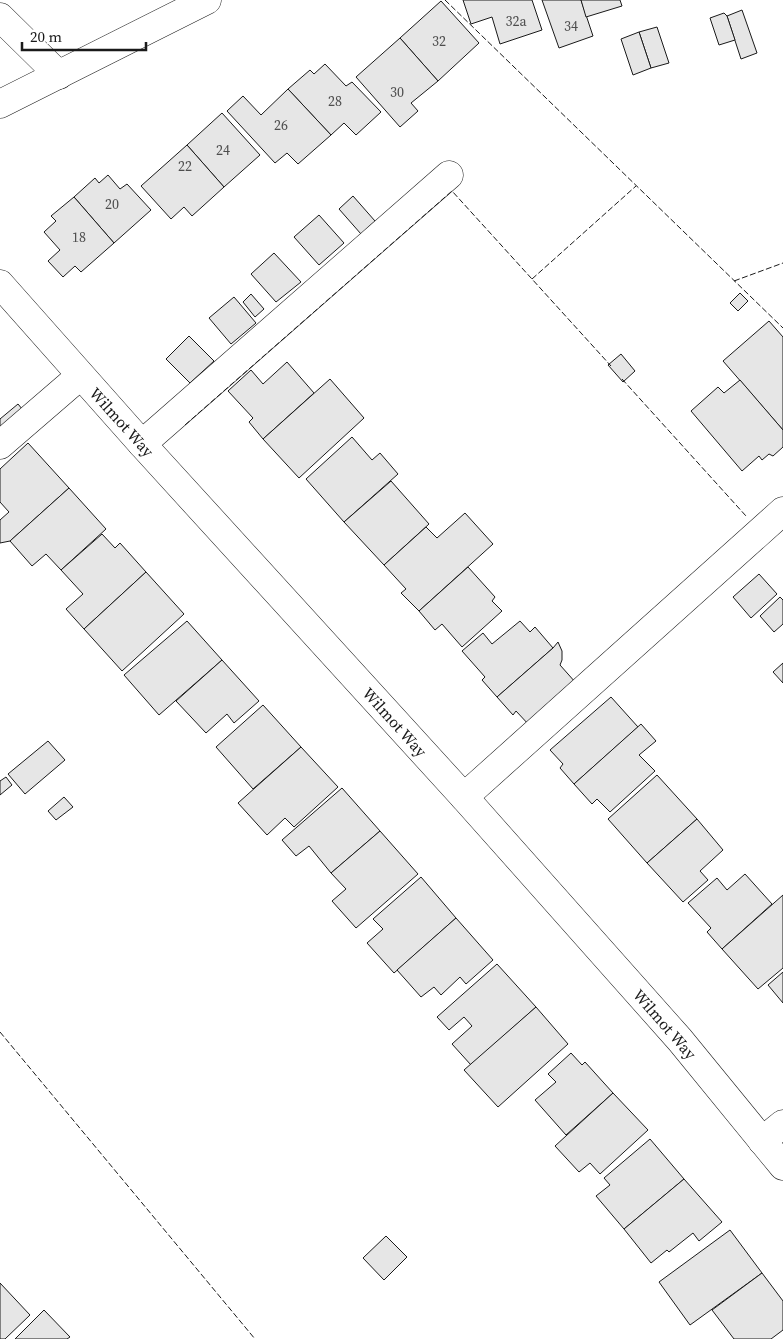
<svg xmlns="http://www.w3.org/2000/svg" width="783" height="1339" font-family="'Source Serif 4',serif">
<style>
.building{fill:#e6e6e6;stroke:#1a1a1a}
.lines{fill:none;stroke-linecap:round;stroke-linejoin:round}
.minor-casing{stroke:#1a1a1a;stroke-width:29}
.major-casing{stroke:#1a1a1a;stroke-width:29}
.minor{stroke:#fff;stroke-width:28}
.major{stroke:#fff;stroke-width:28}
.fence{stroke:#1a1a1a;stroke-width:1;stroke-dasharray:6 2.5;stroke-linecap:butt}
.labels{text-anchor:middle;stroke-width:4;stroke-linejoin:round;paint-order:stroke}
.number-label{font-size:14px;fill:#4d4d4d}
.street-label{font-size:16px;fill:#1a1a1a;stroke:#fff}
</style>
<rect width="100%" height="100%" fill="#fff"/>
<g class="building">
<polygon points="463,0 532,0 542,30 500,44 492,17 471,24"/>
<polygon points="542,0 581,0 593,36 559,48"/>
<polygon points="581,0 620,0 622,6 586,17"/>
<polygon points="441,1 479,43 438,81 400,38"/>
<polygon points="742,10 757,53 741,59 727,16"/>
<polygon points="724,13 727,16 735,40 719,45 710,18"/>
<polygon points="657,27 669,63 651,68 639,32"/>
<polygon points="639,32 651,68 633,75 621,39"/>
<polygon points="400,38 438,81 411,103 418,111 400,127 356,77"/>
<polygon points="325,64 346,86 352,82 381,112 356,135 344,123 331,135 288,89 310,70 314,74"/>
<polygon points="288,89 331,135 298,164 287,153 275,163 227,111 243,96 261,115"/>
<polygon points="222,113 260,155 224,187 187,145"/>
<polygon points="187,145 224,187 192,216 184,207 171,219 141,186"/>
<polygon points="108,175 120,189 127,184 151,210 114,243 74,197 95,178 99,183"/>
<polygon points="353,196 375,221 361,234 339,209"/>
<polygon points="74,197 114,243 81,272 75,266 63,277 48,261 60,250 44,232 56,221 51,216"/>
<polygon points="319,215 344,243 319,265 294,237"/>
<polygon points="274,253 301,282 276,302 251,274"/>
<polygon points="740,293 748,301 738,311 730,303"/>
<polygon points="251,294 264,309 255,317 243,302"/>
<polygon points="234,297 256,323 231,344 209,318"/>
<polygon points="769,321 783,337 783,430 723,361"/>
<polygon points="189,336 214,361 190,383 166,359"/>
<polygon points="621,354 635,371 623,382 608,365"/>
<polygon points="287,362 314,393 263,439 249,422 253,418 228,391 251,370 263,384"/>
<polygon points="330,379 364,418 299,478 263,439"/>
<polygon points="740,380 783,430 783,447 773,456 769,454 762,460 759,456 742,471 691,411 718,387 724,393"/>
<polygon points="18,404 27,415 0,431 0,419"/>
<polygon points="352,437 372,460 380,453 398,474 344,522 306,479"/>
<polygon points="28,443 69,488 10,541 0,543 0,520 9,512 0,502 0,469"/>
<polygon points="391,481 429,524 384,565 344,522"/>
<polygon points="69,488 106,529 61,570 46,554 32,566 10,541"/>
<polygon points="465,513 493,544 419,611 401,593 406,589 384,565 426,527 437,538"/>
<polygon points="102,534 115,548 120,543 146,572 84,629 66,609 83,594 61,570"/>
<polygon points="468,567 495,597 492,601 502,611 462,647 442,624 435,630 419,611"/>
<polygon points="146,572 184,614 122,671 84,629"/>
<polygon points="759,574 777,594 751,618 733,597"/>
<polygon points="780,597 783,600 783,624 774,632 760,616"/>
<polygon points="187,621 222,660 159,715 124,675"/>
<polygon points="520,621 530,632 535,627 553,648 497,697 482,680 485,677 462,651 483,633 492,644"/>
<polygon points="558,642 562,651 562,660 560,665 576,683 530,726 516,711 513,715 497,697 553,648"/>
<polygon points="222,660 259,701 234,723 227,714 206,733 176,701"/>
<polygon points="783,663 783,683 773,672"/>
<polygon points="611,697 638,727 574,784 560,768 563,764 550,750"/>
<polygon points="263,705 301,747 253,789 216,747"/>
<polygon points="641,724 656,741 639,755 655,771 610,812 597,799 592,804 574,784"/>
<polygon points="48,741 65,760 25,794 8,774"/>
<polygon points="301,747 338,787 294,827 285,818 267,835 238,803"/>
<polygon points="657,775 697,819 647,863 608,819"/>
<polygon points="6,777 12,785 0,795 0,781"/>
<polygon points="342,788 380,831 331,873 309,846 296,856 282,840"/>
<polygon points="64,797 73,807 56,820 48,811"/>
<polygon points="697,819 723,850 700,871 708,880 683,902 647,863"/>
<polygon points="380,831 418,874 356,928 332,901 346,889 331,873"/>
<polygon points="745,874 772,904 722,949 707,932 711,928 688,903 717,878 727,890"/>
<polygon points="421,877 456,918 394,973 367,943 383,929 373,919"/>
<polygon points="783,895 783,968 758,989 722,949"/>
<polygon points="456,918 493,960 466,984 460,977 441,995 434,987 421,997 397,970"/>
<polygon points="497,964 536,1007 471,1065 452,1044 472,1026 464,1017 449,1030 437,1017"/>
<polygon points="783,972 783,1003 768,985"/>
<polygon points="536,1007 568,1044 498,1107 464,1070"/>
<polygon points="571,1053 582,1065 585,1062 613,1093 566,1135 535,1100 556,1082 548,1074"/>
<polygon points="613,1093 648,1130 600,1174 590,1163 579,1172 555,1146"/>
<polygon points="650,1139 684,1179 624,1229 596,1196 610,1185 604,1178"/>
<polygon points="684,1179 722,1222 699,1241 693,1233 669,1252 667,1250 651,1263 624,1229"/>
<polygon points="730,1230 762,1273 690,1325 659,1282"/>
<polygon points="386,1236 407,1257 384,1280 363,1258"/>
<polygon points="762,1273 783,1301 783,1330 771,1339 734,1339 712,1310"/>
<polygon points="0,1283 30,1315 5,1339 0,1339"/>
<polygon points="44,1310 70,1337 67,1339 15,1339"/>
</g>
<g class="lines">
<defs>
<g id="minor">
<polyline points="0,17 59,75"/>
<polyline points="0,284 142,444 464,797 680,1040 783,1166"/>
<polyline points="142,444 449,175"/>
<polyline points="0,445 80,376"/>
<polyline points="464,797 783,511"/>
<polyline points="762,1141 783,1124"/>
</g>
<polyline id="major" points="0,104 207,0"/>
</defs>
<use href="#minor" class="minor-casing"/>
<use href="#major" class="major-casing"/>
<use href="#minor" class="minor"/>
<use href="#major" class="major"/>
<g class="fence">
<polyline points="445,0 783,328"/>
<polyline points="532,279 636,186"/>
<polyline points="734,281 783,263"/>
<polyline points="622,379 746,516"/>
<polyline points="185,425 452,191 611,366"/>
<polyline points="0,1032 255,1339"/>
</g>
</g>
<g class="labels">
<g class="number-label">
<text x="516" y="26">32a</text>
<text x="571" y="31">34</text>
<text x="439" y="46">32</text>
<text x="397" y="97">30</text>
<text x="335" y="106">28</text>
<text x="281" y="130">26</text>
<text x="223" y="155">24</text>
<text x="185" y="171">22</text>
<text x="112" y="209">20</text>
<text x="79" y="242">18</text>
</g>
<g class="street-label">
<text transform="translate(122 422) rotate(48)" y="6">Wilmot Way</text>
<text transform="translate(395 722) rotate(48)" y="6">Wilmot Way</text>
<text transform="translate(665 1024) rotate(49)" y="6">Wilmot Way</text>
</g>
</g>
<path d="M22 42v8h124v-8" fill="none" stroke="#1a1a1a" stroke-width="2.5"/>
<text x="30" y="42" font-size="15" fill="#1a1a1a" stroke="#ffffff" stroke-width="4" paint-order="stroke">20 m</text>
</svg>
